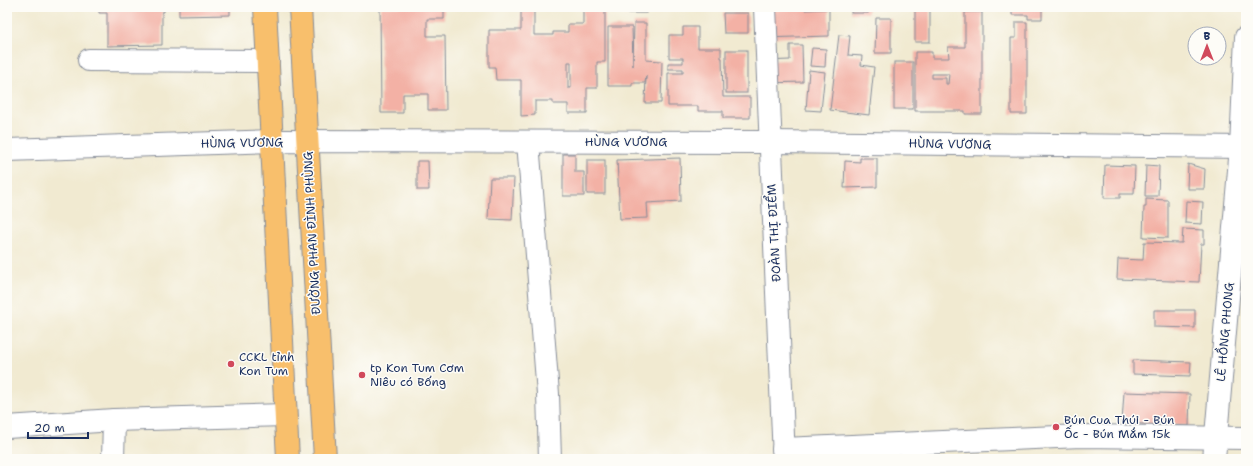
<svg xmlns="http://www.w3.org/2000/svg" width="1253" height="466" font-family="'Shantell Sans',sans-serif">
<style>
.building{fill:#f3b1a5;fill-rule:evenodd}
.lines{fill:none;stroke-linecap:round;stroke-linejoin:round}
.minor-casing{stroke:#868c98;stroke-width:24}
.major-casing{stroke:#868c98;stroke-width:24}
.minor{stroke:#fff;stroke-width:22}
.major{stroke:#f8bf6c;stroke-width:22}
.poi-dot{fill:#d1495b;stroke:#fdfcf7;stroke-width:1.5}
.labels{text-anchor:middle;stroke-width:3;stroke-linejoin:round;paint-order:stroke}
.street-label{font-size:12px;fill:#1b2f5e;stroke:#fdfcf7}
.poi-label{font-size:12px;fill:#1b2f5e;stroke:#fdfcf7;text-anchor:start}
</style>
<rect width="100%" height="100%" fill="#fdfcf7"/>
<filter id="ink" filterUnits="userSpaceOnUse"><feTurbulence type="fractalNoise" baseFrequency=".025" numOctaves="2"/><feDisplacementMap in="SourceGraphic" scale="8" xChannelSelector="R" yChannelSelector="G"/><feConvolveMatrix kernelMatrix="1 2 1 2 8 2 1 2 1" color-interpolation-filters="sRGB"/></filter>
<filter id="wash" filterUnits="userSpaceOnUse"><feTurbulence type="fractalNoise" baseFrequency=".012" numOctaves="4" result="noise"/><feDisplacementMap in="SourceGraphic" scale="16" xChannelSelector="R" yChannelSelector="G"/><feGaussianBlur stdDeviation="0.9" result="paint"/><feColorMatrix in="noise" values="0 0 0 0 0 0 0 0 0 0 0 0 0 0 0 0 0 1.4 0 .05"/><feComposite in="paint" operator="in"/></filter>
<g filter="url(#wash)">
<rect width="100%" height="100%" fill="#f1ead1"/>
<g id="blocks">
<g class="building">
<polygon points="99,7 164,7 164,12 162,12 162,45 107,46 107,13 99,13"/>
<polygon points="179,7 230,7 230,15 179,16"/>
<polygon points="380,7 444,7 444,19 427,19 427,36 445,36 446,110 428,110 428,94 403,94 403,113 381,113"/>
<path d="M521,7H534V35H553V32H568V24H583V7H605V62H597V88H587V113H568V104H553V101H535V115L521,116V80H496L495,67H489V30H521ZM568,62H571V88H568Z"/>
<rect x="629" y="7" width="17" height="6"/>
<polygon points="779,7 805,7 805,10 829,9 829,36 761,38 761,10 779,10"/>
<rect x="851" y="7" width="17" height="6"/>
<rect x="915" y="7" width="15" height="35"/>
<polygon points="1012,7 1042,7 1042,19 1028,19 1028,15 1012,15"/>
<path d="M965,12H982V114H965V111H915V52H932V58H949L948,47H965ZM932,74H949L948,84H946V78H932Z"/>
<polygon points="723,13 748,13 748,33 724,33"/>
<polygon points="876,18 891,18 891,53 875,53"/>
<polygon points="1016,22 1027,22 1027,114 1011,114 1011,38 1016,38"/>
<polygon points="634,23 646,23 646,60 662,61 661,103 645,103 646,76 645,83 632,83 632,86 608,86 608,27 632,27 633,66"/>
<polygon points="683,27 698,27 698,48 721,48 721,58 722,58 723,97 750,97 750,118 723,118 723,111 698,111 698,106 668,106 668,73 683,73 683,69 668,69 668,63 683,63 683,58 669,58 669,35 683,35"/>
<polygon points="839,35 850,36 848,55 862,56 861,65 874,67 869,115 830,110"/>
<polygon points="790,45 802,45 803,82 764,83 763,61 790,60"/>
<polygon points="812,48 826,49 825,67 810,66"/>
<rect x="726" y="50" width="21" height="43"/>
<rect x="894" y="62" width="19" height="47"/>
<polygon points="809,70 825,72 821,111 806,110"/>
<polygon points="563,154 575,154 575,172 584,172 584,196 563,196"/>
<polygon points="680,158 681,201 647,203 648,218 620,219 617,160"/>
<polygon points="860,158 877,158 877,187 844,188 845,161 860,162"/>
<rect x="587" y="160" width="18" height="34"/>
<polygon points="417,161 428,161 429,190 417,190"/>
<polygon points="1188,164 1205,169 1204,189 1187,189"/>
<polygon points="1105,165 1135,166 1134,194 1120,194 1120,198 1104,198"/>
<polygon points="1146,165 1159,166 1158,196 1145,196"/>
<polygon points="490,178 514,178 512,220 488,219"/>
<polygon points="1146,199 1168,200 1168,238 1143,237 1144,207 1146,207"/>
<polygon points="1186,201 1203,202 1202,224 1185,223"/>
<polygon points="1183,229 1204,230 1204,244 1201,244 1199,282 1117,279 1118,259 1143,260 1144,242 1182,243"/>
<polygon points="1154,310 1195,310 1195,328 1154,327"/>
<polygon points="1133,360 1191,362 1190,376 1133,374"/>
<polygon points="1124,392 1190,394 1189,426 1122,423"/>
</g>
</g>
</g>
<g filter="url(#ink)">
<use href="#blocks" fill-opacity="0" stroke="#868c98" stroke-width="1"/>
<g class="lines">
<defs>
<g id="minor">
<polyline points="765,7 784,459"/>
<polyline points="89,60 268,61"/>
<polyline points="528,142 548,394 550,459"/>
<polyline points="7,150 273,141 770,142 1246,147"/>
<polyline points="7,427 114,420 285,415"/>
<polyline points="783,449 1081,436 1246,438"/>
<polyline points="113,459 114,420"/>
<polyline points="1214,459 1241,147 1246,37"/>
</g>
<g id="major">
<polyline points="265,7 288,459"/>
<polyline points="300,7 325,459"/>
</g>
</defs>
<use href="#minor" class="minor-casing"/>
<use href="#major" class="major-casing"/>
<use href="#minor" class="minor"/>
<use href="#major" class="major"/>
</g>
</g>
<g class="poi-dot">
<circle cx="231" cy="364" r="4"/>
<circle cx="362" cy="375" r="4"/>
<circle cx="1056" cy="427" r="4"/>
</g>
<g class="labels">
<g class="street-label">
<text x="626" y="146">HÙNG VƯƠNG</text>
<text transform="translate(242 143) rotate(-1)" y="4">HÙNG VƯƠNG</text>
<text transform="translate(950 144) rotate(1)" y="4">HÙNG VƯƠNG</text>
<text transform="translate(312 233) rotate(-93)" y="4">ĐƯỜNG PHAN ĐÌNH PHÙNG</text>
<text transform="translate(774 233) rotate(-93)" y="4">ĐOÀN THỊ ĐIỂM</text>
<text transform="translate(1225 332) rotate(-85)" y="4">LÊ HỒNG PHONG</text>
</g>
<g class="poi-label">
<text x="239" y="361">CCKL tỉnh<tspan x="239" dy="14">Kon Tum</tspan></text>
<text x="370" y="372">tp Kon Tum Cơm<tspan x="370" dy="14">Niêu có Bống</tspan></text>
<text x="1064" y="424">Bún Cua Thúi - Bún<tspan x="1064" dy="14">Ốc - Bún Mắm 15k</tspan></text>
</g>
</g>
<rect width="1253" height="466" fill="none" stroke="#fdfcf7" stroke-width="24"/>
<g transform="translate(1207 46)"><circle r="19" fill="#fdfcf7" stroke="#a3aaba"/>
<path d="M0-3L7 15L0 10L-7 15Z" fill="#d1495b"/>
<text y="-6" font-size="11" font-weight="bold" text-anchor="middle" fill="#1b2f5e">B</text>
</g>
<path d="M28 432v6h60v-6" fill="none" stroke="#1b2f5e" stroke-width="2"/>
<text x="34" y="432" font-size="12" fill="#1b2f5e" stroke="#fdfcf7" stroke-width="3" paint-order="stroke">20 m</text>
</svg>
